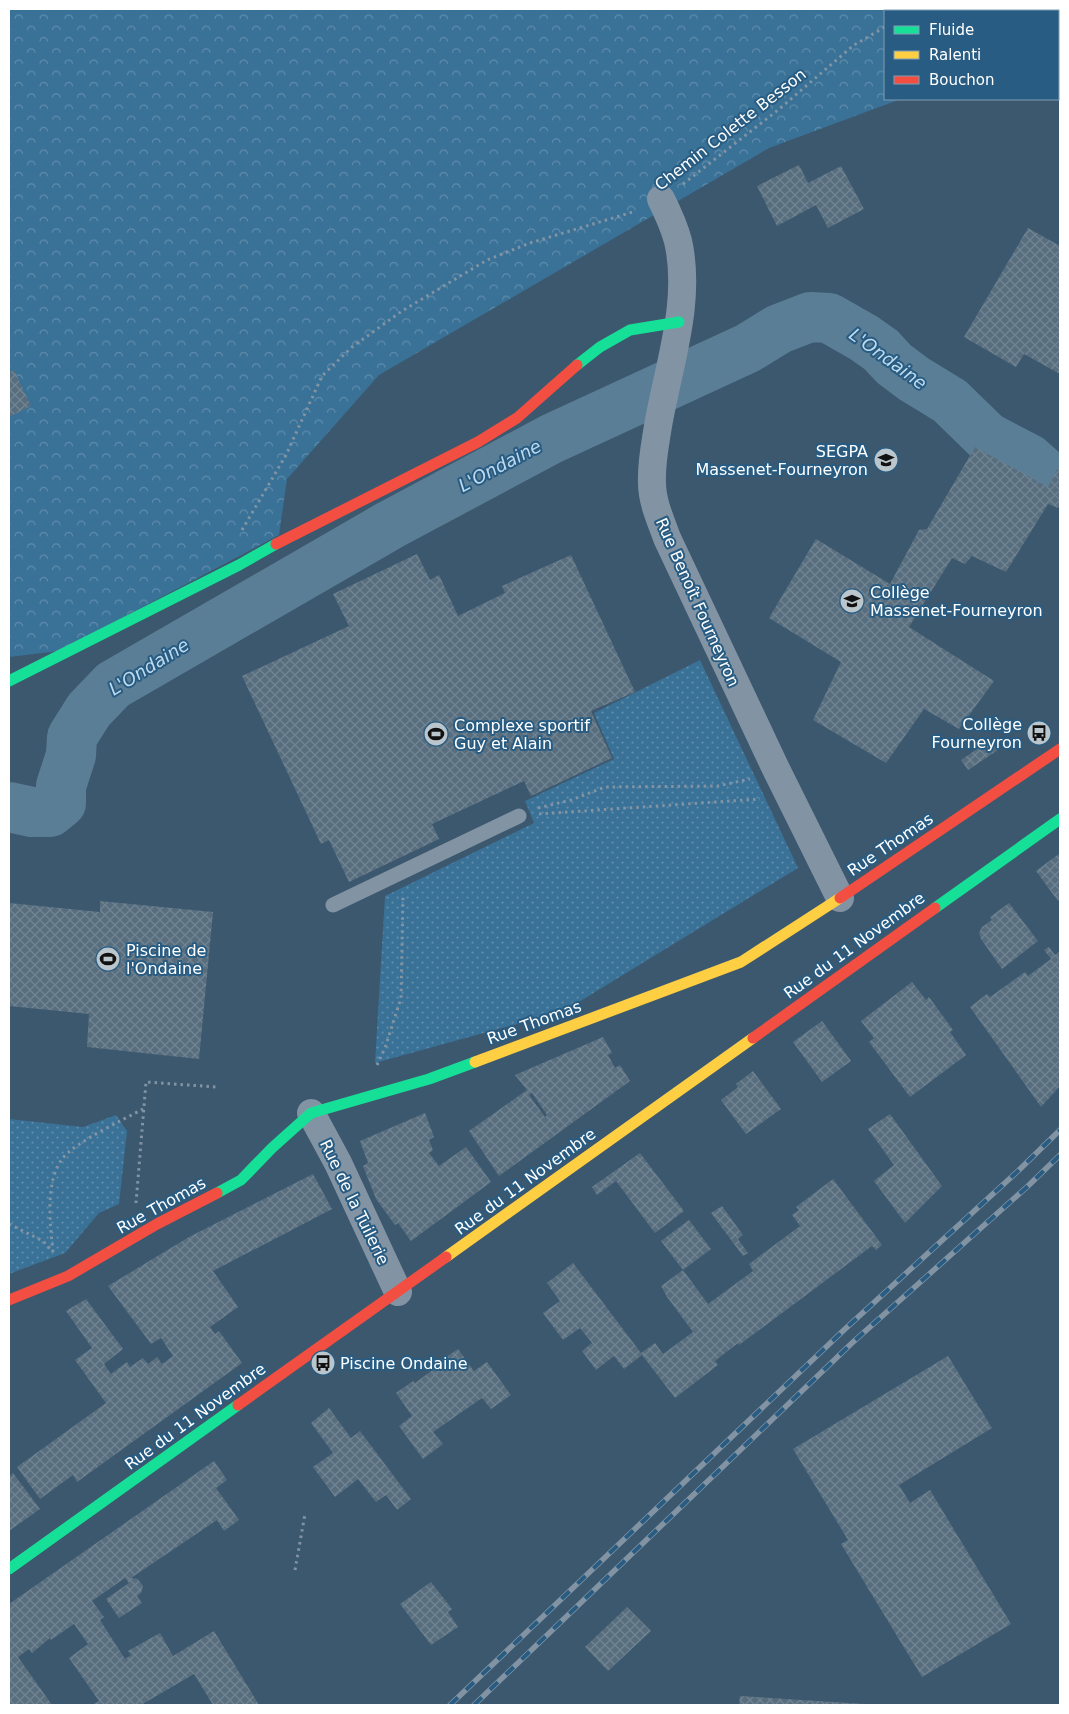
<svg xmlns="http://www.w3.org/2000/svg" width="1069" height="1714" font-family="'DejaVu Sans',sans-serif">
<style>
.forest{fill:url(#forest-crowns)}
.park{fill:url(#park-dots)}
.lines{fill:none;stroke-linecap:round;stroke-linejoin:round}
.river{stroke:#5b7e97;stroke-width:50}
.building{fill:url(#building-cross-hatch);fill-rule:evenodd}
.path{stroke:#8294a4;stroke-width:3;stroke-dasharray:2.5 4;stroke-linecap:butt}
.lane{stroke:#8294a4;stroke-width:15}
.street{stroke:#8294a4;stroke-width:28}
.fast{stroke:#16e098;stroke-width:11}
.slow{stroke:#ffcf43;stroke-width:11}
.jam{stroke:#f24e42;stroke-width:11}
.rail-casing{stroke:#8294a4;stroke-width:5.5}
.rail{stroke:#285c82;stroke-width:4;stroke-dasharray:11;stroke-linecap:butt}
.labels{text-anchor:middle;stroke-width:4;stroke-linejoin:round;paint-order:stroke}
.street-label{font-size:16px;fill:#fff;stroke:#285c82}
.poi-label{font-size:16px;fill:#fff;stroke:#285c82;text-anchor:start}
.water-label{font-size:18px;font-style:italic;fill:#bddaee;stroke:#285c82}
</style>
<defs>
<pattern id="forest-crowns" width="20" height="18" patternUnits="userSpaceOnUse" patternTransform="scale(1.25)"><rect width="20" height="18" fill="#397197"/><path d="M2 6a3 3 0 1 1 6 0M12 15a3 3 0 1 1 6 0" fill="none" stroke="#618dac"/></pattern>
<pattern id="park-dots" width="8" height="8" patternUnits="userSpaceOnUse" patternTransform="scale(1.25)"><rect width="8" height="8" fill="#397197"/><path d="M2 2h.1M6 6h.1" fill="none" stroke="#618dac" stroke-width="1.8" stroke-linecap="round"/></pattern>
<pattern id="building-cross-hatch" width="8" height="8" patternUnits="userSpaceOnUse" patternTransform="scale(1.25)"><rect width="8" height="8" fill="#586e7f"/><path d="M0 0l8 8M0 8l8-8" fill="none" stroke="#718492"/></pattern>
</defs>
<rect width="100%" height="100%" fill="#3c586e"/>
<polygon class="forest" points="9,9 1060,9 1060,39 1058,40 1058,11 885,11 885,99 901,99 769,148 379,375 287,479 279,535 59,651 9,657"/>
<g class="park">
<polygon points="700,660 798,868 564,1011 375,1063 385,896 534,823 525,801 614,759 594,713"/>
<polygon points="116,1115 127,1131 119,1204 99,1213 65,1253 9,1274 9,1119 83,1127"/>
</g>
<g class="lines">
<polyline class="river" points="9,807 32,812 50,812 61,803 61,786 71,755 72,737 89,710 113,685 390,525 551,439 748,348 779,329 810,317 829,318 864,338 881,350 894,364 914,379 950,401 987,437 1029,459 1048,476"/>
</g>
<g class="building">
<polygon points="799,165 808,183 841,166 864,209 828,228 816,205 777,226 757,186"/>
<polygon points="1028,228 1060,246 1060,374 1024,354 1016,367 964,337"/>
<polygon points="14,370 31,406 9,417 9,373"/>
<polygon points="975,447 1048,487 1060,464 1060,504 1058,508 1048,504 1006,572 972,556 965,564 952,558 909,627 994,681 959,729 924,709 886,763 813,720 841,662 769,618 816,539 890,584 919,530 927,529"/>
<polygon points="417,554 430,580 439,575 458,616 505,593 502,586 571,555 635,692 591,711 612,758 531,796 524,781 432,824 439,839 349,882 329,840 321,844 242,676 349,626 333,594"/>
<polygon points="990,740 998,750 968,770 961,760"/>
<polygon points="1060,853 1060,899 1058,901 1036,871"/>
<polygon points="100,901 213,912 199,1059 87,1047 89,1014 9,1006 9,903 100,912"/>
<polygon points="1009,903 1038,941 1002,969 981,939 979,933 982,927 992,920 990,917"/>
<polygon points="1049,947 1055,955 1060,951 1060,1086 1041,1107 970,1007 987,994 990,997 1025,972 1028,976 1051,959 1044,950"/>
<polygon points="912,982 926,1000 929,997 953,1030 950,1032 966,1055 910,1097 869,1042 874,1038 861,1021"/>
<polygon points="822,1021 851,1061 822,1082 793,1042"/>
<path d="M603,1037L612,1053L608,1055L615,1068L620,1065L630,1081L499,1176L469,1131L527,1090L515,1075ZM532,1093L547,1115L545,1117L529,1095Z"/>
<polygon points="753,1071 781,1109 746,1134 721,1100 738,1087 736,1084"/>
<polygon points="425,1113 434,1137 429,1140 433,1150 429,1153 439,1166 466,1147 491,1182 411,1241 398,1223 395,1225 376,1199 363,1166 368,1163 360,1141"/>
<polygon points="890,1114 942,1186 905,1223 874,1181 894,1165 868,1129"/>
<polygon points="640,1153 684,1211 655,1233 616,1181 597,1195 592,1187"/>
<polygon points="313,1174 332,1209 213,1271 238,1307 210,1327 215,1334 219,1331 242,1363 77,1482 73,1475 40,1499 17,1467 106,1403 75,1360 92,1348 66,1311 86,1299 123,1349 104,1364 111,1374 127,1362 130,1367 143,1358 148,1364 157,1357 162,1364 173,1356 161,1338 151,1344 108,1286 189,1237"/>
<polygon points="833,1179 882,1245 876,1250 872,1246 739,1345 738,1343 715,1361 718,1365 675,1398 642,1355 624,1369 614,1356 596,1370 582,1351 592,1343 580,1328 563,1340 543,1313 560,1301 547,1283 573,1263 641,1353 655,1343 663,1354 693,1332 667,1297 661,1286 683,1270 661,1241 689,1220 711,1249 683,1270 708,1304 753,1271 749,1264 800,1226 792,1215 799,1210 796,1207"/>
<polygon points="722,1206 743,1235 738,1239 748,1253 743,1256 711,1213"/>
<polygon points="458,1349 474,1371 487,1362 511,1395 491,1409 482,1398 433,1432 443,1444 423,1459 399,1426 412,1416 396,1393 413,1381 415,1383 442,1363 440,1361"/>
<polygon points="948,1356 992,1428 899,1485 910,1503 930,1490 1011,1624 922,1677 841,1544 848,1540 793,1449"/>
<polygon points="329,1408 351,1438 360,1431 411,1499 397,1510 386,1495 376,1502 358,1479 335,1497 313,1467 333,1453 311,1423"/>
<polygon points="214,1461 227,1480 216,1488 239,1520 224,1531 217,1520 131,1578 138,1579 143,1586 141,1593 137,1596 142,1603 119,1618 106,1599 129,1583 125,1578 92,1601 104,1617 100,1620 125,1659 131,1655 128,1651 160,1633 173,1656 214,1631 259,1705 213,1705 194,1674 141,1705 92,1705 99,1701 69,1658 88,1644 74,1624 51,1640 50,1638 32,1653 29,1649 18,1657 52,1705 9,1705 9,1604"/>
<polygon points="13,1473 40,1509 9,1531 9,1477"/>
<polygon points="431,1582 452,1609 448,1612 458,1627 431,1645 400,1604"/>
<polygon points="627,1607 651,1631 608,1671 585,1647"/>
<polygon points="740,1696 865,1704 865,1705 739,1705"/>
</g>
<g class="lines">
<g class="path">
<polyline points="913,11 917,9"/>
<polyline points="683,184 778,110 854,45 885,27"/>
<polyline points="242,530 286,455 322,376 352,347 402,311 487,260 530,243 636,211"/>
<polyline points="538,808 571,800 605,787 718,786 750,779"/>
<polyline points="539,814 760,799"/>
<polyline points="377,1065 385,1048 401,998 403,896"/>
<polyline points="136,1203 146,1082 216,1087"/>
<polyline points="9,1224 43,1241 52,1251"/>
<path d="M53,1252C50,1225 45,1182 62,1159C75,1142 123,1120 143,1109"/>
<polyline points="295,1570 305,1514"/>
</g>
<polyline class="lane" points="333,905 519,816"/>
<g class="street">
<path d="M661,199C668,213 674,226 678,241C692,302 668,367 658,426C655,445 651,464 652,483C652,502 661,521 667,538L775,767L840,898"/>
<polyline points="311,1113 338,1163 398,1292"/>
</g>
<g class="fast">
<polyline points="577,365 600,347 630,330 679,322"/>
<polyline points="9,681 239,565 276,544"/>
<polyline points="935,908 1060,819"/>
<polyline points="217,1193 241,1180 272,1148 311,1113 429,1079 475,1062"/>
<polyline points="9,1569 238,1405"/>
</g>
<g class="slow">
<polyline points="475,1062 741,962 840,898"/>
<polyline points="446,1257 753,1038"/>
</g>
<g class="jam">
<polyline points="276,544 478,442 517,418 577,365"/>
<polyline points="840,898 1060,749"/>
<polyline points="753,1038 935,908"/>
<polyline points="9,1300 68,1276 157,1224 217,1193"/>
<polyline points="238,1405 446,1257"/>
</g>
<defs>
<g id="rail">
<polyline points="450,1705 845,1329 1018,1171 1060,1130"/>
<polyline points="474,1705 852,1343 1028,1186 1060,1155"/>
</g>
</defs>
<use href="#rail" class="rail-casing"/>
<use href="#rail" class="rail"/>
</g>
<defs>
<symbol id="school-disc" viewBox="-11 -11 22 22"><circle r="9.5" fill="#bbc5cc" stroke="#285c82"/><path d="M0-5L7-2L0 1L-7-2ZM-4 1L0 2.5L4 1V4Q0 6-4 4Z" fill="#111"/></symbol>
<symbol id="bus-disc" viewBox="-11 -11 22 22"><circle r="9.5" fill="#bbc5cc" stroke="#285c82"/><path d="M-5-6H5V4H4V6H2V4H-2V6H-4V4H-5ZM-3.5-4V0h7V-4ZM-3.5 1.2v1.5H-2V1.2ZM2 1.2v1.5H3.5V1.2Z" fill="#111"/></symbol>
<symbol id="stadium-disc" viewBox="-11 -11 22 22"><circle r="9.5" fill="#bbc5cc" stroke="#285c82"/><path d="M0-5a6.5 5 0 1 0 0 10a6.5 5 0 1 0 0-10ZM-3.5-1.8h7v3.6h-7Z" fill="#111"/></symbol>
</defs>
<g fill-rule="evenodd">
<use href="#school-disc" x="872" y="446" width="28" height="28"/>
<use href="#school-disc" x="838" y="587" width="28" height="28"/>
<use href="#bus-disc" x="1025" y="719" width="28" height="28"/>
<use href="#stadium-disc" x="422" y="720" width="28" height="28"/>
<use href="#stadium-disc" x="94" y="945" width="28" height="28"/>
<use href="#bus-disc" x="309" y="1349" width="28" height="28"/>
</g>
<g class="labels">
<g class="street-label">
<text transform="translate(730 129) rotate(-38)" y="6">Chemin Colette Besson</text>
<text transform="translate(698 602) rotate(66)" y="6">Rue Benoît Fourneyron</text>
<text transform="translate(890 844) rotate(-34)" y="6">Rue Thomas</text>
<text transform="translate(854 945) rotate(-36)" y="6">Rue du 11 Novembre</text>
<text transform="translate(534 1022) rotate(-20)" y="6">Rue Thomas</text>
<text transform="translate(525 1181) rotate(-36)" y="6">Rue du 11 Novembre</text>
<text transform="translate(355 1202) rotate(64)" y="6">Rue de la Tuilerie</text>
<text transform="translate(161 1205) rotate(-29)" y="6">Rue Thomas</text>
<text transform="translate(195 1416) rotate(-36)" y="6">Rue du 11 Novembre</text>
</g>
<g class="poi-label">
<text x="868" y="457" text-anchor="end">SEGPA<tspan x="868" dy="18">Massenet-Fourneyron</tspan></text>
<text x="870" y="598">Collège<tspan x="870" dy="18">Massenet-Fourneyron</tspan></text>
<text x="1022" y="730" text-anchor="end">Collège<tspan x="1022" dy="18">Fourneyron</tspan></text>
<text x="454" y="731">Complexe sportif<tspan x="454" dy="18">Guy et Alain</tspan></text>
<text x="126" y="956">Piscine de<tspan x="126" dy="18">l'Ondaine</tspan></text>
<text x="340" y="1369">Piscine Ondaine</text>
</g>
<g class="water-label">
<text transform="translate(888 359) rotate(36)" y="6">L'Ondaine</text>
<text transform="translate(500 466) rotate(-28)" y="6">L'Ondaine</text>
<text transform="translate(149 667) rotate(-32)" y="6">L'Ondaine</text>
</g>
</g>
<rect width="1069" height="1714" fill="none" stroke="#ffffff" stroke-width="20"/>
<rect x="884" y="10" width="175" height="90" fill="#285c82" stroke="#7e9db4"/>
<rect x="894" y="26" width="25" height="8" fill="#16e098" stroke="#7e9db4"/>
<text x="929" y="35" font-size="15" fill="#ffffff">Fluide</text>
<rect x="894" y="51" width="25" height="8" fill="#ffcf43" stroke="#7e9db4"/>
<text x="929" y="60" font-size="15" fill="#ffffff">Ralenti</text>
<rect x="894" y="76" width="25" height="8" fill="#f24e42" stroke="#7e9db4"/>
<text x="929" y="85" font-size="15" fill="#ffffff">Bouchon</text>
</svg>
